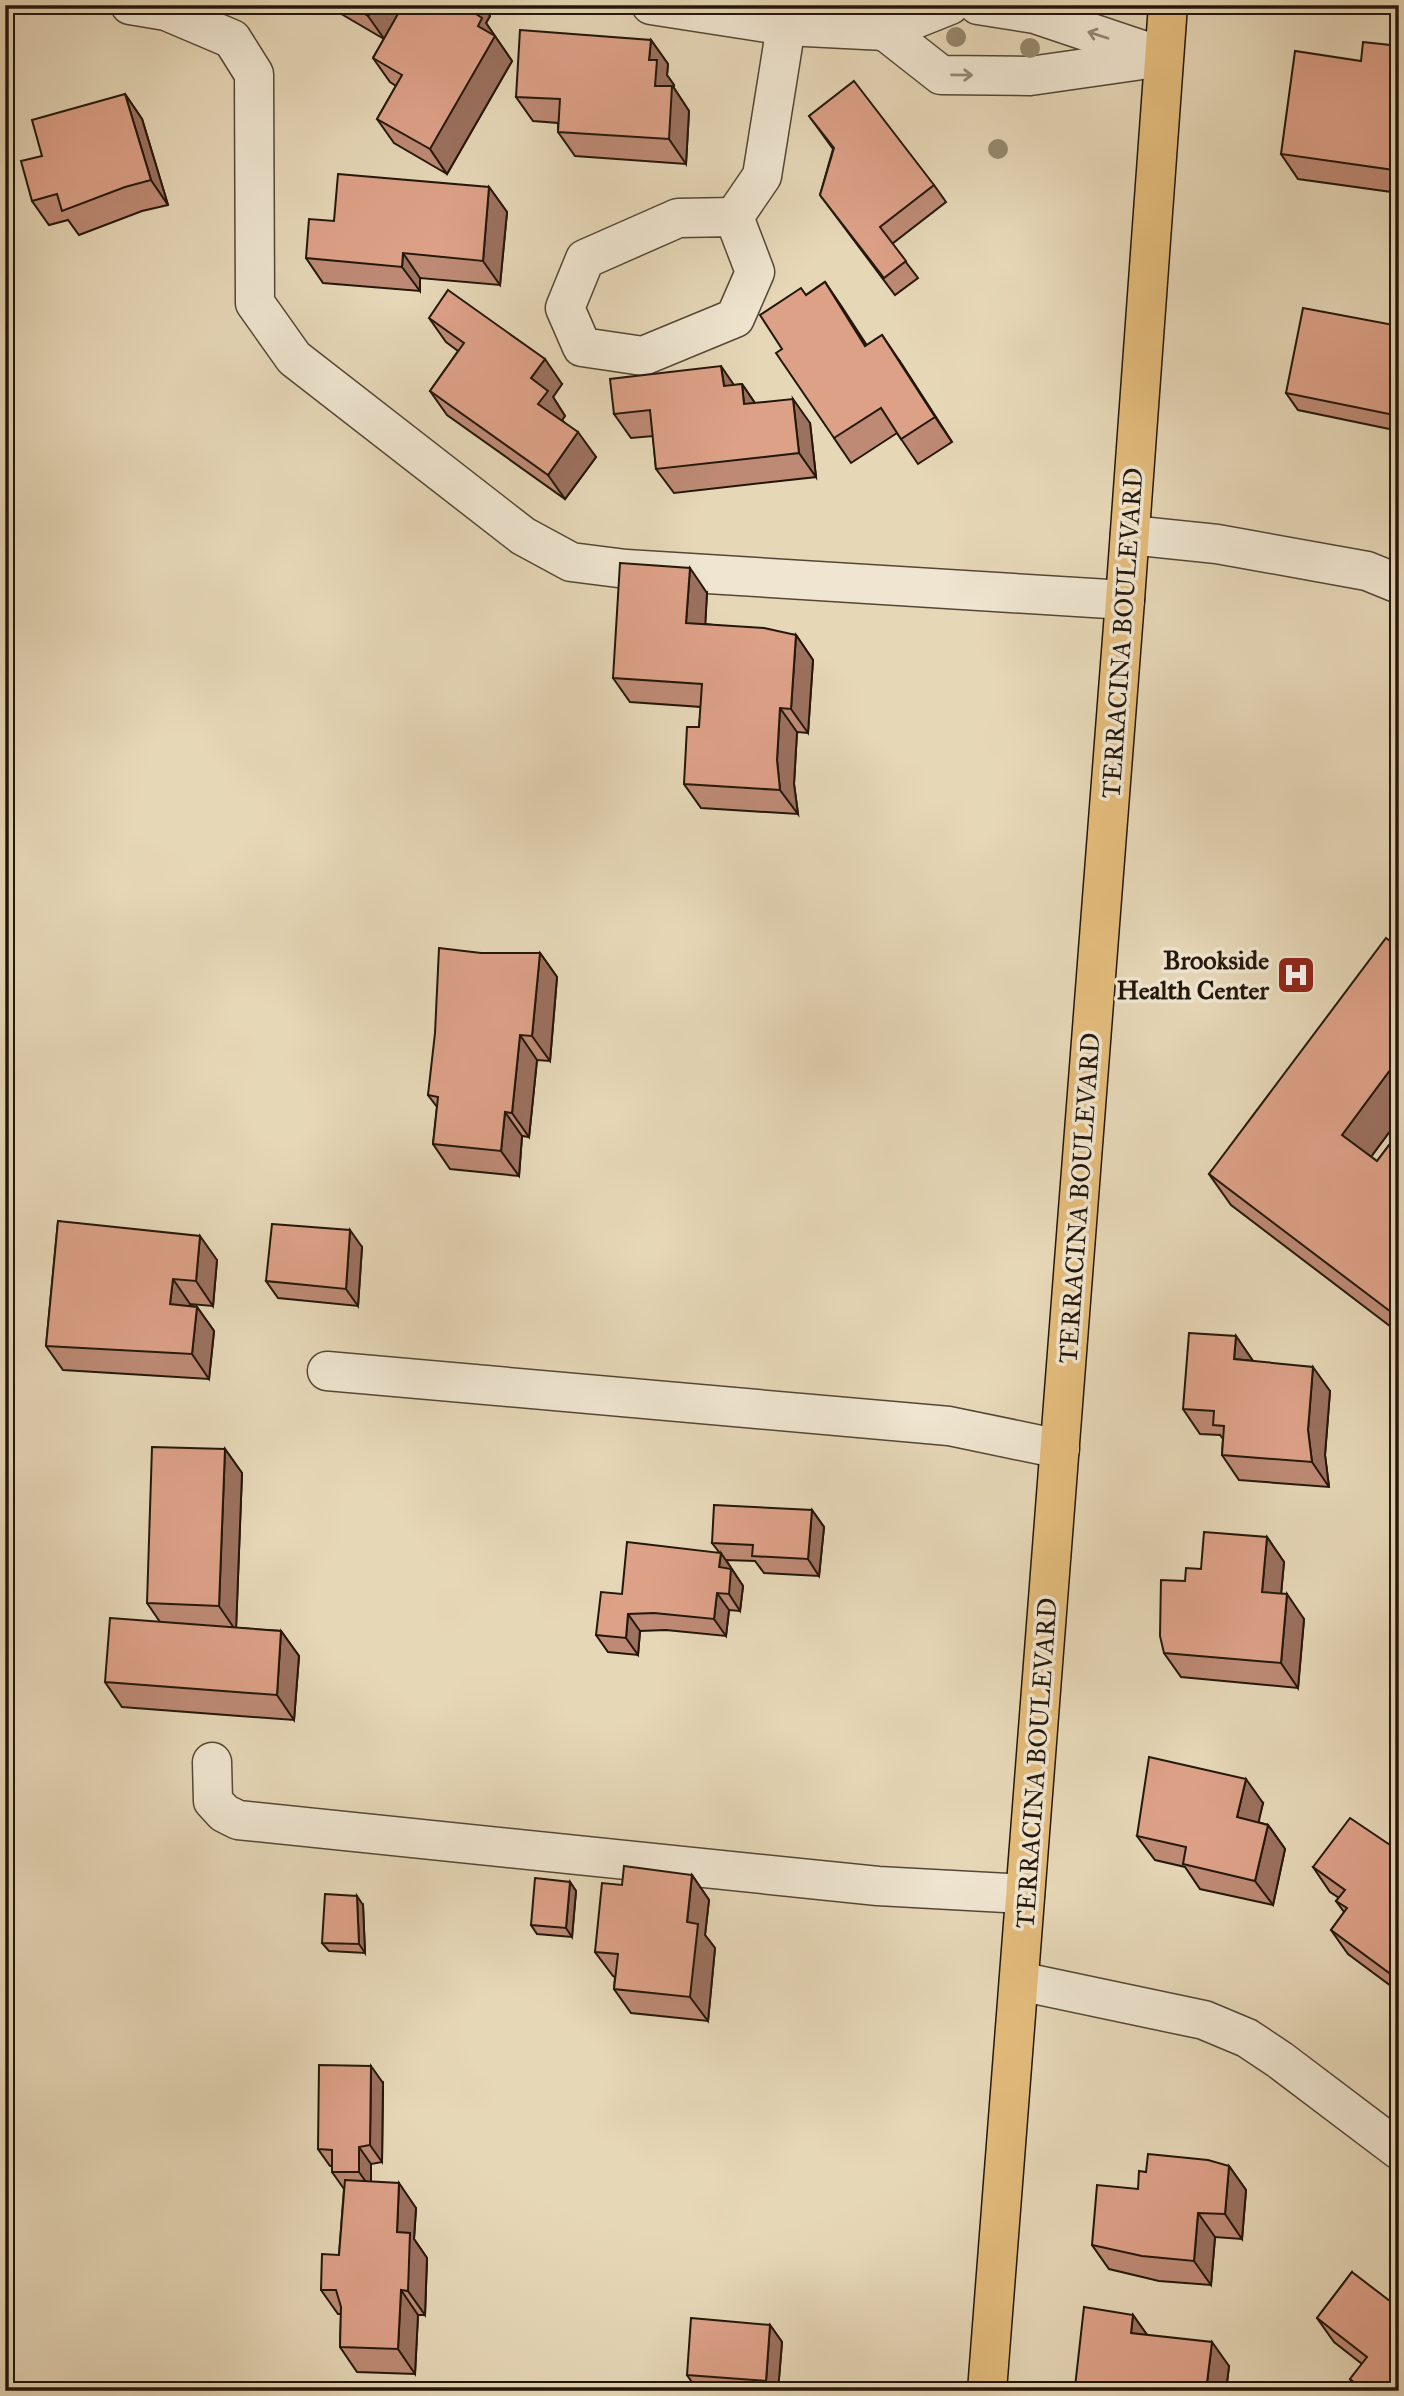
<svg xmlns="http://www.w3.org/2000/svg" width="1404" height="2396" font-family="'IM FELL Great Primer',serif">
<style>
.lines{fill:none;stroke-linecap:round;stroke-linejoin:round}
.minor-casing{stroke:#544735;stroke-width:41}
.major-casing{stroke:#24170a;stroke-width:41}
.minor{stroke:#efe5d0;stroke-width:38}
.major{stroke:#e3bc7c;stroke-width:38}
.tree{fill:#95896d}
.wall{fill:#be8a75;stroke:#24170a;stroke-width:2}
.shaded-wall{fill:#9b715f;stroke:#24170a;stroke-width:2}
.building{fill:#dda188;stroke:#24170a;stroke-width:2}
.oneway{stroke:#948877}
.labels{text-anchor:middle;stroke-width:7;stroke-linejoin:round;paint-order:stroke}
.street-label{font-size:26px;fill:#24170a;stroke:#efe5d0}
.poi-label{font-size:26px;font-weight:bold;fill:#24170a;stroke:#efe5d0;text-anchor:end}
</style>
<rect width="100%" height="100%" fill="#e6d7b7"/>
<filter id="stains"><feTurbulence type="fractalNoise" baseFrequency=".00286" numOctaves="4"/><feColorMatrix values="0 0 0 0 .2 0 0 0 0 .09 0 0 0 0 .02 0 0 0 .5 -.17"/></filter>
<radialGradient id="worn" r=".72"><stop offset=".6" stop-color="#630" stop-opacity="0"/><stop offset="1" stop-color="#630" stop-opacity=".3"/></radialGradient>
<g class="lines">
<defs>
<g id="minor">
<polyline points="130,5 166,11 232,39 254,74 255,303 294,358 523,536 571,562 626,569 1125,600"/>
<polyline points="651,5 786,26 885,31 950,5"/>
<polyline points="978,5 1035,14 1154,54"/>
<polyline points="885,31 941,75 1030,76 1163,57"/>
<polygon points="734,217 755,272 735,318 643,356 582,347 565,308 585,259 678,218"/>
<polyline points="734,217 762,176 786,26 797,5"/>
<polyline points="1130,535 1217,544 1367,571 1399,584"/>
<polyline points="327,1371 949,1426 1060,1449"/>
<polyline points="212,1762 213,1801 224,1813 238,1820 878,1886 1025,1894"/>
<polyline points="1019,1981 1204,2020 1247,2038 1280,2060 1399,2150"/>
</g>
<polyline id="major" points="987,2391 1125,600 1168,5"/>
</defs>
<use href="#minor" class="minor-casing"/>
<use href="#major" class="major-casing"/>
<use href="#minor" class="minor"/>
<use href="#major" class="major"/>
</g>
<g class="tree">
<circle cx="956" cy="37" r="10"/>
<circle cx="1030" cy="48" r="10"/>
<circle cx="998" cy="149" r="10"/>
</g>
<g class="wall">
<polygon points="326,5 482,5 490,16 486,23 512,61 447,174 394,143 377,119 396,86 390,82 373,58 384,39"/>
<polygon points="651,40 668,64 667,75 674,85 674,88 689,111 686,164 575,156 558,132 558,123 533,121 516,97"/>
<polygon points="1399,46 1399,193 1298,179 1281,154 1361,61"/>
<polygon points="125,94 142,119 168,205 142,211 79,235 68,220 49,225 32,201 42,156"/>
<polygon points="809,116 934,185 946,202 892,244 918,278 895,295 820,195 833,149"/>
<polygon points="489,187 507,212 500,285 420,278 420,291 323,283 306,258 334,221"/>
<polygon points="825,282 866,345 899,360 952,442 918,464 897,433 851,463 834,438 806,295"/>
<polygon points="429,318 562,384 553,397 565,416 562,420 596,457 565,499 447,415 430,391 458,351 446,342"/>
<polygon points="1399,326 1399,431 1298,410 1286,393"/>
<polygon points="742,384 755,403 810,423 816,477 674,493 656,469 653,436 631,438 614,414 734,385"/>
<polygon points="707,593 705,624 796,635 813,660 808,733 797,732 794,784 798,814 701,808 684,784 699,727 701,707 630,702 613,678"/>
<polygon points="1399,948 1399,1119 1371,1157 1377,1161 1399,1132 1399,1333 1231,1205 1209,1174"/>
<polygon points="481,953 540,953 557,977 550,1061 537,1060 529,1137 522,1136 519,1176 450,1169 433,1144 437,1107 428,1095"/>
<polygon points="58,1221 217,1260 213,1306 190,1304 190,1306 197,1307 214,1331 209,1379 63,1370 46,1346"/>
<polygon points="362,1247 358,1306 278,1298 266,1281"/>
<polygon points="1236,1336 1253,1361 1330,1391 1325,1455 1329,1487 1239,1480 1222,1455 1223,1439 1220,1435 1200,1434 1183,1409"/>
<polygon points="225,1449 242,1473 236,1628 281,1631 299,1656 294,1720 122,1707 105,1682 160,1622 147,1603"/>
<polygon points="812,1510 824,1527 819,1576 764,1573 755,1561 726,1560 743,1586 740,1611 729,1610 726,1636 666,1630 640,1631 638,1655 608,1652 596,1635 622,1594 719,1552 712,1543"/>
<polygon points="1267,1537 1284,1562 1281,1594 1304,1619 1298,1688 1181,1677 1164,1653 1185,1581 1201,1569"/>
<polygon points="1263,1803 1258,1822 1268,1825 1285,1849 1273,1905 1200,1889 1185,1867 1155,1860 1137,1836"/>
<polygon points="1399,1851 1399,1992 1348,1954 1331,1930 1344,1912 1336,1901 1339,1898 1330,1892 1313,1867"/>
<polygon points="692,1875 709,1900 705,1935 715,1948 708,2021 631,2013 614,1989 615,1977 613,1976 595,1952 622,1885"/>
<polygon points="570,1882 576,1891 572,1937 537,1934 531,1925"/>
<polygon points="363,1905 365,1953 329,1951 322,1943"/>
<polygon points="383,2083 382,2162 371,2164 371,2182 416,2208 414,2239 427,2258 425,2315 418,2315 415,2374 357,2372 340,2347 341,2314 338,2314 321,2290 339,2255 344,2189 332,2172 332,2166 330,2166 318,2149"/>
<polygon points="1229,2166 1246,2190 1242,2239 1215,2237 1211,2285 1159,2281 1109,2269 1092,2245 1138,2189 1146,2172"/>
<polygon points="1352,2272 1399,2391 1358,2391 1350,2379 1362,2364 1334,2342 1317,2318"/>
<polygon points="1133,2315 1147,2335 1229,2366 1226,2391 1078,2391 1075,2387"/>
<polygon points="770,2325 782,2342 778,2391 698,2391 687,2375"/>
</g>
<g class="shaded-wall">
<polygon points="375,5 406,5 385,40 368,16"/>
<polygon points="464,5 482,5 490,16 486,23 512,61 447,174 430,149"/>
<polygon points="651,40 668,64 667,75 674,85 674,88 689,111 686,164 669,139 649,60"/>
<polygon points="125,94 142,119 168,205 151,180"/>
<polygon points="1399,132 1399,177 1394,170"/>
<polygon points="489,187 507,212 500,285 483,261"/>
<polygon points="403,253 420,278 420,291 402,267"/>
<polygon points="825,282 842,307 883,370 865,346"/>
<polygon points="882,335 899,360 952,442 935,417"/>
<polygon points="545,359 562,384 553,397 565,416 556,428 538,404 531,378"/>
<polygon points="721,366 738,391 724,386"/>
<polygon points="742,384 759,409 744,404"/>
<polygon points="793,399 810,423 816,477 799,453"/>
<polygon points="578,432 596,457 565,499 548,475"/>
<polygon points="690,568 707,593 704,648 686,623"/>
<polygon points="796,635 813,660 808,733 791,709"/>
<polygon points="780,708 797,732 794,784 798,814 780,790 777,760"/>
<polygon points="540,953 557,977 550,1061 532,1036"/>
<polygon points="520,1035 537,1060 529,1137 512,1113"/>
<polygon points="1393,1066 1399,1074 1399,1119 1364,1166 1342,1135"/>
<polygon points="505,1112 522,1136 519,1176 501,1151"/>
<polygon points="350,1230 362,1247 358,1306 346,1289"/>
<polygon points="200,1236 217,1260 213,1306 196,1281"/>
<polygon points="173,1279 190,1304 187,1328 170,1304"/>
<polygon points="197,1307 214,1331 209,1379 192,1354"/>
<polygon points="1236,1336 1253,1361 1234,1359"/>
<polygon points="1313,1367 1330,1391 1325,1455 1329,1487 1312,1462 1308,1430"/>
<polygon points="225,1449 242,1473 236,1631 219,1606"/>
<polygon points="812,1510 824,1527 819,1576 808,1559"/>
<polygon points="1267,1537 1284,1562 1279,1616 1262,1592"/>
<polygon points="721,1553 743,1586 740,1611 729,1594 719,1567"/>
<polygon points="717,1593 729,1610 726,1636 714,1619"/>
<polygon points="1287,1594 1304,1619 1298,1688 1281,1663"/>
<polygon points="628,1614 640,1631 638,1655 626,1638"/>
<polygon points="281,1631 299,1656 294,1720 277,1695"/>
<polygon points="1246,1779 1263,1803 1254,1842 1237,1817"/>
<polygon points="1268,1825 1285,1849 1273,1905 1255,1881"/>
<polygon points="692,1875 709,1900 705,1935 715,1948 708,2021 690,1997 687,1922"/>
<polygon points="570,1882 576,1891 572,1937 566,1928"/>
<polygon points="357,1896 363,1905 365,1953 359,1944"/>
<polygon points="371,2066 383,2083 382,2162 370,2145"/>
<polygon points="359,2147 371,2164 371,2189 359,2172"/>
<polygon points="1229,2166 1246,2190 1242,2239 1225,2214"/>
<polygon points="399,2183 416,2208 414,2239 427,2258 425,2315 408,2291 397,2232"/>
<polygon points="1198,2213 1215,2237 1211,2285 1194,2261"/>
<polygon points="401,2290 418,2315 415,2374 398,2349"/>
<polygon points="1133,2315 1150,2339 1131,2333"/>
<polygon points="770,2325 782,2342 778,2391 773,2391 766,2381"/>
<polygon points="1212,2342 1229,2366 1226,2391 1206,2391"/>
</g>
<g class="building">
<polygon points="350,5 375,5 368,16"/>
<polygon points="403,5 464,5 464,6 482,18 478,26 495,36 430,149 377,119 402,75 373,58"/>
<polygon points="520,30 651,40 649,60 657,60 655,86 672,86 669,139 558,132 560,99 516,97"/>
<polygon points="1363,42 1399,46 1399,132 1394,170 1281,154 1295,51 1361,61"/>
<polygon points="854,81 934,185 880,227 906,261 884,278 820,195 834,148 809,116"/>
<polygon points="125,94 151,180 125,187 62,211 57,194 32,201 21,161 42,156 32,120"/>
<polygon points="338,174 489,187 483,261 403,253 402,267 306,258 309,219 334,221"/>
<polygon points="825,282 865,346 882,335 935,417 901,439 881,408 834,438 776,353 782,349 760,315 801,288 806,295"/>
<polygon points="448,290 545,359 531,378 548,391 538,404 578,432 548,475 430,391 464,343 429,318"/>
<polygon points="1303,308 1399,326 1399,416 1286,393"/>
<polygon points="721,366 724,386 742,384 744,404 793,399 799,453 656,469 650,410 614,414 610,379"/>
<polygon points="620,563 690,568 686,623 764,628 796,635 791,709 780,708 777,760 780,790 684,784 687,727 699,727 702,684 613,678"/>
<polygon points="1386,938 1399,948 1399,1070 1393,1066 1342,1135 1377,1161 1399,1132 1399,1318 1209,1174"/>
<polygon points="439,948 481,953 540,953 532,1036 520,1035 512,1113 505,1112 501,1151 433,1144 438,1097 428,1095 435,1033"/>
<polygon points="58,1221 200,1236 196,1281 173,1279 170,1304 197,1307 192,1354 46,1346"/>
<polygon points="272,1224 350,1230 346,1289 266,1281"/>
<polygon points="1189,1333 1236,1336 1234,1359 1313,1367 1308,1430 1312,1462 1222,1455 1224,1426 1213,1425 1214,1411 1183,1409"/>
<polygon points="152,1447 225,1449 219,1606 147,1603"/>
<polygon points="714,1505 812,1510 808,1559 752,1556 753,1545 712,1543"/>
<polygon points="1204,1532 1267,1537 1262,1592 1287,1594 1281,1663 1164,1653 1160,1636 1161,1580 1185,1581 1186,1568 1201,1569"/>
<polygon points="627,1542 721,1553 719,1567 731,1569 729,1594 717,1593 714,1619 654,1613 628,1614 626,1638 596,1635 601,1592 622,1594"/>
<polygon points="110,1618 281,1631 277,1695 105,1682"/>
<polygon points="1149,1757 1246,1779 1237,1817 1268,1825 1255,1881 1183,1864 1186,1847 1137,1836"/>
<polygon points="1350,1818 1399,1851 1399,1974 1396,1978 1331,1930 1347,1908 1336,1901 1345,1890 1313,1867"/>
<polygon points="624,1866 692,1875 687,1922 698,1924 690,1997 614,1989 618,1954 595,1952 602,1883 622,1885"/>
<polygon points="535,1878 570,1882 566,1928 531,1925"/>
<polygon points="325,1894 357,1896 359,1944 322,1943"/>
<polygon points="319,2065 371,2066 370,2145 359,2147 359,2172 332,2172 332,2150 318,2149"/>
<polygon points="1148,2154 1208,2160 1229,2166 1225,2214 1198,2213 1194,2261 1142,2256 1092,2245 1097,2185 1138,2189 1139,2171 1146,2172"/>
<polygon points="345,2180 399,2183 397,2232 410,2233 408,2291 401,2290 398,2349 340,2347 341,2307 336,2290 321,2290 322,2254 339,2255"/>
<polygon points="1352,2272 1399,2308 1399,2391 1365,2391 1350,2379 1367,2357 1317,2318"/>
<polygon points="1084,2307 1133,2315 1131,2333 1212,2342 1206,2391 1106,2391 1106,2390 1075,2387"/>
<polygon points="691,2318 770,2325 766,2381 687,2375"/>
</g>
<defs><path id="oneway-shaft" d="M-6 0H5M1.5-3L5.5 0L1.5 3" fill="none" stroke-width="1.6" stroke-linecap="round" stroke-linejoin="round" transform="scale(1.75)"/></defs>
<g class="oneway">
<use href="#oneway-shaft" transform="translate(1098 35) rotate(-162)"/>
<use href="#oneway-shaft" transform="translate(962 75) rotate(1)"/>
</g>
<defs>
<symbol id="hospital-square" viewBox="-11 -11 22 22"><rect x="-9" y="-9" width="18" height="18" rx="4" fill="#8f2418" stroke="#efe5d0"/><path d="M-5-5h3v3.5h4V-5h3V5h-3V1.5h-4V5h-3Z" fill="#fff"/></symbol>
</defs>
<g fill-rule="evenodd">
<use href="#hospital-square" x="1274" y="953" width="44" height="44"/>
</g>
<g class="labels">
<g class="street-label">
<text transform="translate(1122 633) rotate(-86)" y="9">TERRACINA BOULEVARD</text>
<text transform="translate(1079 1198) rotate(-86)" y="9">TERRACINA BOULEVARD</text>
<text transform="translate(1036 1763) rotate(-86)" y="9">TERRACINA BOULEVARD</text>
</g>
<g class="poi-label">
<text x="1269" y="969">Brookside<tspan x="1269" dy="30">Health Center</tspan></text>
</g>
</g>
<rect width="1404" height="2396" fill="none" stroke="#e6d7b7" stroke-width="28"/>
<rect x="7" y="7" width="1390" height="2382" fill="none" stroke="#24170a" stroke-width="3.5"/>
<rect x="14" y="14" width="1376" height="2368" fill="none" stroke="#24170a" stroke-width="2"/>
<rect width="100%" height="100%" filter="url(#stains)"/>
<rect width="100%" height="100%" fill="url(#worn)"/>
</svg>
